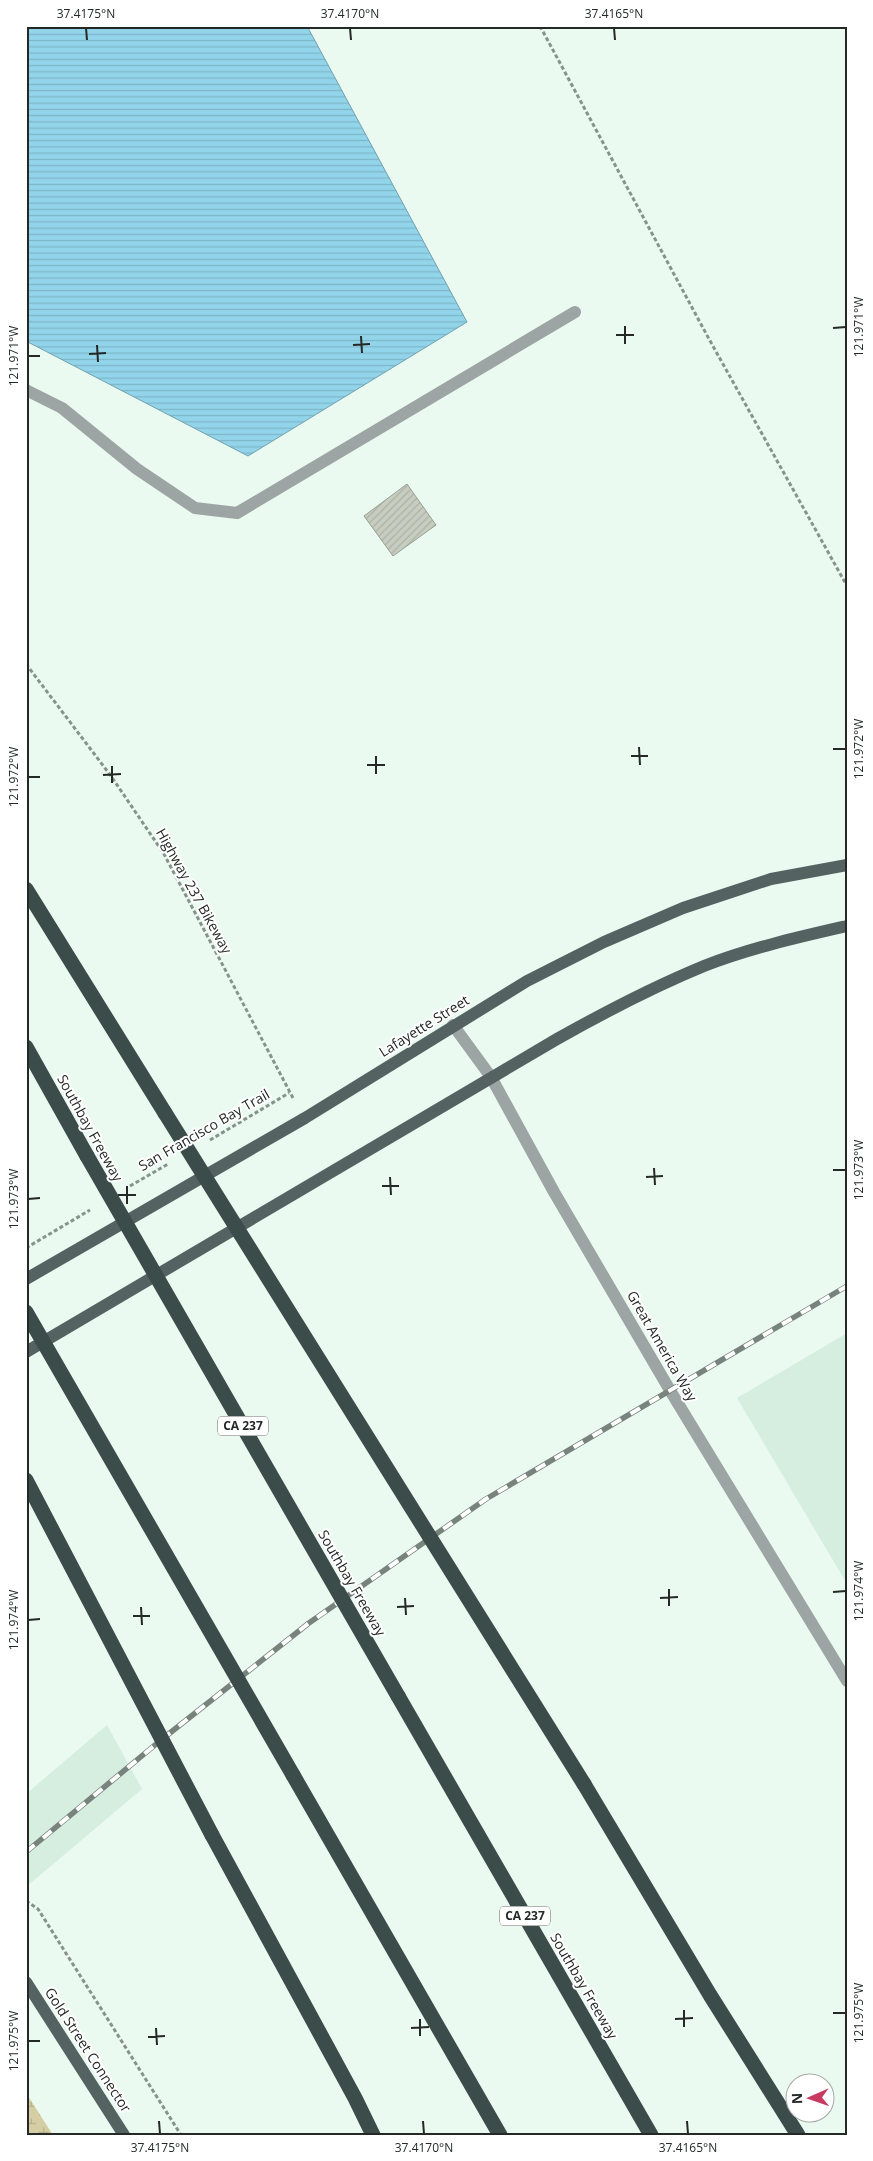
<svg xmlns="http://www.w3.org/2000/svg" width="873" height="2161" font-family="'Open Sans',sans-serif">
<style>
.built{fill:#d6eee0}
.wetland{fill:url(#wetland-marsh)}
.water{fill:url(#water-rules);stroke:#71a1af}
.building{fill:url(#building-hatch);stroke:#989f92}
.lines{fill:none;stroke-linecap:round;stroke-linejoin:round}
.path{stroke:#87928b;stroke-width:3;stroke-dasharray:4 2.5;stroke-linecap:butt}
.minor{stroke:#9ca4a4;stroke-width:12}
.major{stroke:#546362;stroke-width:12}
.highway{stroke:#3b4c4a;stroke-width:15}
.rail-casing{stroke:#79837d;stroke-width:5.5}
.rail{stroke:#fff;stroke-width:4;stroke-dasharray:11;stroke-linecap:butt}
.highway-bridge{stroke:#3b4c4a;stroke-width:15}
.ticks{fill:none;stroke:#242926;stroke-width:2}
.labels{text-anchor:middle;stroke-width:4;stroke-linejoin:round;paint-order:stroke}
.shield{fill:#fff;stroke:#666967;stroke-width:1}
.shield-label{font-size:12px;font-weight:bold;fill:#242926}
.street-label{font-size:14px;fill:#242926;stroke:#fff}
.neatline{fill:none;stroke:#242926;stroke-width:2}
.ticks-label{font-size:12px;text-anchor:middle;fill:#242926}
</style>
<defs>
<pattern id="wetland-marsh" width="20" height="14" patternUnits="userSpaceOnUse" patternTransform="scale(1.25)"><rect width="20" height="14" fill="#d5cea4"/><path d="M1 5h8M5 5V1M11 12h8M15 12V8" fill="none" stroke="#b7b18d"/></pattern>
<pattern id="water-rules" width="6" height="5" patternUnits="userSpaceOnUse" patternTransform="scale(1.25)"><rect width="6" height="5" fill="#92d4ea"/><path d="M0 2.5h6" fill="none" stroke="#7eb6c9"/></pattern>
<pattern id="building-hatch" width="6" height="6" patternUnits="userSpaceOnUse" patternTransform="scale(1.25)"><rect width="6" height="6" fill="#c7cec0"/><path d="M-1 1l2-2M0 6l6-6M5 7l2-2" fill="none" stroke="#abb1a5"/></pattern>
</defs>
<rect width="100%" height="100%" fill="#eafaf0"/>
<g class="built">
<polygon points="847,1333 847,1584 737,1398"/>
<polygon points="107,1725 142,1789 26,1887 26,1794"/>
</g>
<polygon class="wetland" points="26,2093 53,2135 26,2135"/>
<polygon class="water" points="26,26 307,26 467,322 248,456 26,341"/>
<polygon class="building" points="407,484 436,525 393,556 364,516"/>
<g class="lines">
<g class="path">
<polyline points="540,26 709,339 847,586"/>
<polyline points="26,664 111,776 164,854 293,1098"/>
<polyline points="210,1140 289,1093"/>
<polyline points="130,1186 168,1164"/>
<polyline points="26,1248 90,1210"/>
<polyline points="26,1901 38,1909 181,2135"/>
</g>
<g class="minor">
<polyline points="26,390 62,408 137,469 195,508 237,513 575,312"/>
<polyline points="453,1025 491,1077 554,1192 671,1392 847,1681"/>
</g>
<g class="major">
<polyline points="26,1279 305,1118 527,981 604,942 683,908 771,879 847,865"/>
<path d="M26,1352L557,1039C605,1012 653,987 704,966C750,948 799,937 847,926"/>
<polyline points="26,1982 124,2135"/>
</g>
<g class="highway">
<polyline points="26,889 165,1113"/>
<polyline points="26,1047 87,1156"/>
<polyline points="398,1696 651,2135"/>
<polyline points="293,1775 500,2135"/>
<polyline points="584,1784 710,1995 798,2135"/>
<polyline points="212,1835 355,2098 373,2135"/>
</g>
<defs>
<polyline id="rail" points="26,1852 161,1740 309,1623 486,1499 847,1286"/>
</defs>
<use href="#rail" class="rail-casing"/>
<use href="#rail" class="rail"/>
<g class="highway-bridge">
<polyline points="165,1113 584,1784"/>
<polyline points="87,1156 398,1696"/>
<polyline points="26,1312 293,1775"/>
<polyline points="26,1480 212,1835"/>
</g>
</g>
<path class="ticks" d="M86,28L87,40M350,28L351,40M614,28L615,40M625,326V344M833,328L846,327M616,335H634M361,336L362,353M97,345L98,362M353,345L370,344M89,354L106,353M28,356H40M639,747L640,765M833,749H846M376,756V774M631,756H648M367,765H385M112,766V783M103,775L121,774M28,777H40M654,1168L655,1185M833,1170H846M390,1177L391,1195M646,1177L663,1176M127,1186V1204M382,1186H399M118,1195H136M28,1199L40,1198M669,1589V1606M833,1592L846,1591M405,1598L406,1615M660,1598L678,1597M141,1607L142,1625M397,1607L414,1606M133,1616H150M28,1620L40,1619M684,2010V2027M833,2013H846M420,2019V2036M675,2019L693,2018M156,2028L157,2045M411,2028L429,2027M148,2037L165,2036M28,2041H40M159,2121L160,2134M423,2121L424,2134M687,2121L688,2134"/>
<g class="labels">
<g class="shield">
<rect x="218" y="1416.5" width="50" height="19" rx="4"/>
<rect x="500" y="1906.5" width="50" height="19" rx="4"/>
</g>
<g class="shield-label">
<text x="243" y="1430">CA 237</text>
<text x="525" y="1920">CA 237</text>
</g>
<g class="street-label">
<text transform="translate(194 891) rotate(61)" y="5">Highway 237 Bikeway</text>
<text transform="translate(424 1026) rotate(-32)" y="5">Lafayette Street</text>
<text transform="translate(90 1128) rotate(61)" y="5">Southbay Freeway</text>
<text transform="translate(204 1130) rotate(-30)" y="5">San Francisco Bay Trail</text>
<text transform="translate(662 1346) rotate(60)" y="5">Great America Way</text>
<text transform="translate(352 1583) rotate(60)" y="5">Southbay Freeway</text>
<text transform="translate(584 1986) rotate(60)" y="5">Southbay Freeway</text>
<text transform="translate(88 2050) rotate(57)" y="5">Gold Street Connector</text>
</g>
</g>
<rect width="873" height="2161" fill="none" stroke="#ffffff" stroke-width="55"/>
<g transform="translate(810 2098) rotate(268)"><circle r="24" fill="#ffffff" stroke="#a7a9a8"/>
<path d="M0-4L9 19L0 12L-9 19Z" fill="#c93a61"/>
<text y="-8" font-size="14" font-weight="bold" text-anchor="middle" fill="#242926">N</text>
</g>
<rect x="28" y="28" width="818" height="2106" class="neatline"/>
<g class="ticks-label">
<text x="86" y="18">37.4175°N</text>
<text x="350" y="18">37.4170°N</text>
<text x="614" y="18">37.4165°N</text>
<text transform="translate(859 327) rotate(-90)" y="4">121.971°W</text>
<text transform="translate(14 356) rotate(-90)" y="4">121.971°W</text>
<text transform="translate(859 749) rotate(-90)" y="4">121.972°W</text>
<text transform="translate(14 777) rotate(-90)" y="4">121.972°W</text>
<text transform="translate(859 1170) rotate(-90)" y="4">121.973°W</text>
<text transform="translate(14 1199) rotate(-90)" y="4">121.973°W</text>
<text transform="translate(859 1591) rotate(-90)" y="4">121.974°W</text>
<text transform="translate(14 1620) rotate(-90)" y="4">121.974°W</text>
<text transform="translate(859 2013) rotate(-90)" y="4">121.975°W</text>
<text transform="translate(14 2041) rotate(-90)" y="4">121.975°W</text>
<text x="160" y="2152">37.4175°N</text>
<text x="424" y="2152">37.4170°N</text>
<text x="688" y="2152">37.4165°N</text>
</g>
</svg>
